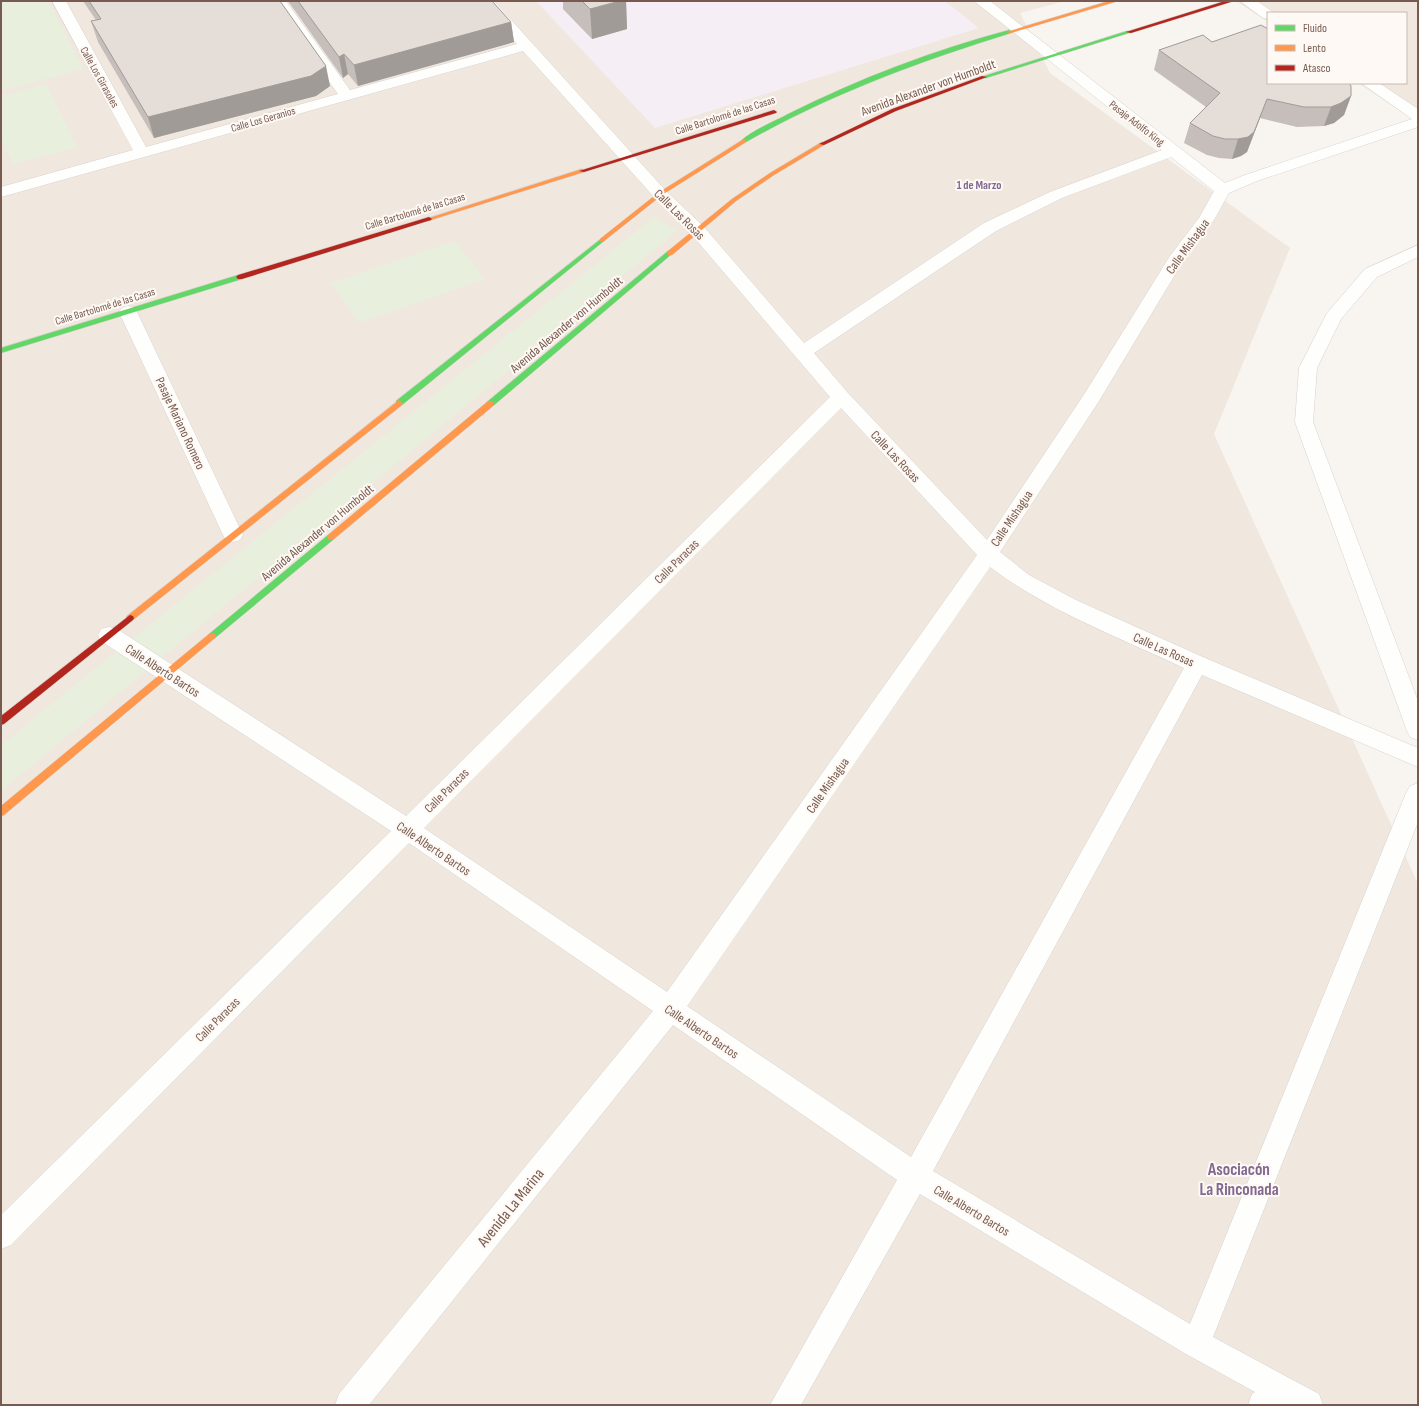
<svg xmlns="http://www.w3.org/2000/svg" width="1419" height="1406" font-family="'Sofia Sans Condensed',sans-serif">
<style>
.residential{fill:#f0e7df}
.education{fill:#f5eef5}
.green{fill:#e8efdc}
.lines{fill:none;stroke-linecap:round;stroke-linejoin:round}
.street-casing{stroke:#d8d2ce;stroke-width:1}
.fast-casing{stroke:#d8d0cc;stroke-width:1}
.slow-casing{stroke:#d8d0cc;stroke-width:1}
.jam-casing{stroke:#d8d0cc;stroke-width:1}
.street{fill:#fefefd;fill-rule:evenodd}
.fast{fill:#63d668;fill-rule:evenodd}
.slow{fill:#ff974d;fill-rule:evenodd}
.jam{fill:#b3261e;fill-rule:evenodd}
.wall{fill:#c5beba}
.shaded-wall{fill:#a09b97}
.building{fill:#e5ddd8;stroke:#a09b97}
.labels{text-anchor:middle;stroke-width:4;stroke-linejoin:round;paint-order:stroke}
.far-street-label{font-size:11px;fill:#775b50;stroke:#fef9f4}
.far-neighbourhood-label{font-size:12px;font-weight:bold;fill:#816891;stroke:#fef9f4}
.street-label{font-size:13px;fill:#775b50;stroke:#fef9f4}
.near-street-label{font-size:16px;fill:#775b50;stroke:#fef9f4}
.near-neighbourhood-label{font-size:17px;font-weight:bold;fill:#816891;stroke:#fef9f4}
</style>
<rect width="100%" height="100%" fill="#f8f5f0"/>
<g class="residential">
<polygon points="1,1 1065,1 1020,13 1050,73 1290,248 1214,434 1418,884 1418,1405 1,1405"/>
<polygon points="1236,1 1418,1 1418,123 1358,83 1406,83 1406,13 1268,13 1268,22"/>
</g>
<polygon class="education" points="536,1 945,1 979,28 655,128"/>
<g class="green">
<polygon points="1,1 48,1 83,69 1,91"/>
<polygon points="46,84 77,147 13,164 1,138 1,96"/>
<polygon points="654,217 677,231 1,791 1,745"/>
<polygon points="455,241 485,279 359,323 331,283"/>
</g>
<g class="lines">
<defs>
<g id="street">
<path d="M52,1H66L146,147L338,94L272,1H286L350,90L517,44L479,1H494L666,191L704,227L804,343L984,223L1050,192L1162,150L974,1H990L1225,183L1245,175L1412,119L1361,83H1379L1418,109V127L1257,181L1229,193L1214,220L1185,258L1099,401L1000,552L1029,575L1076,600L1205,658L1418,748V767L1202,675L933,1171L1190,1324L1406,793L1410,786L1418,783V822L1213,1337L1319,1394L1323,1405H1248L1252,1394L1255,1392L1186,1354L920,1194L801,1405H770L897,1180L673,1025L369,1405H335L339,1394L653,1011L409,843L11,1245L1,1249V1215L391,831L101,641L98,635L101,629L109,627L117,629L406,816L830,397L692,235L654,197L523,51L1,197V187L133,150ZM1171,157L1214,191L1199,218L1170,256L1085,393L987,540L848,393L814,353L996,231L1062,198ZM841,408L977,555L667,992L424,828ZM990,567C1048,611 1118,637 1184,668L911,1157L687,1006Z"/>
<polygon points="1240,1 1257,1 1274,13 1268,13 1268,19 1263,18"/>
<polygon points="1418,245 1418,257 1377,277 1341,319 1317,368 1313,422 1418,701 1418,740 1410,737 1407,731 1295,422 1299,368 1327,313 1365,269"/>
<polygon points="128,306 134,308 137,312 243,535 240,540 233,542 226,540 223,535 119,312 122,308"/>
</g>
<g id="fast">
<path d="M1009,30L1012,32L1011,33C918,62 831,94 746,142L741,141C751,131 775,121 788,114C858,79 933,50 1009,30Z"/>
<polygon points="1127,31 1132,32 986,78 981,77"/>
<polygon points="602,238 605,240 604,241 402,405 396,405 396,401"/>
<polygon points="668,251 672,251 673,253 493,406 487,406 487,402"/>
<polygon points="238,275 242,275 244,277 242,279 1,353 1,348"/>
<polygon points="331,534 335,537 334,539 215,638 209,638 208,636 209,634 328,535"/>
</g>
<g id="slow">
<polygon points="1109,1 1118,1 1011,33 1006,32"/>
<polygon points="744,139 746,140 746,142 662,195 604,241 600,241 600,239 658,193"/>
<polygon points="822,142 824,143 824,145 774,175 736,201 672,255 668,255 668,251 732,199 770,173"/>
<polygon points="582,169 585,171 584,172 431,220 429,221 426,219"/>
<polygon points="399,400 403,403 402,405 133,620 127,620 126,618 127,616"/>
<polygon points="490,401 493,402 493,406 334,539 328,539 327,537 328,535 487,402"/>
<polygon points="212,633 215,634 216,636 215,638 4,815 1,816 1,806 209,634"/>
</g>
<g id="jam">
<polygon points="1225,1 1234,1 1131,33 1126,32"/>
<polygon points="982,76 987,77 896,111 824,145 819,144 892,109"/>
<polygon points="774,110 777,112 776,113 584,172 579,171"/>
<polygon points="429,217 432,219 431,220 242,279 238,279 236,277 238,275"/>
<polygon points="130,615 133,616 134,618 133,620 4,724 1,725 1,716"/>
</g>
</defs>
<use href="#street" class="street-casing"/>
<use href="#fast" class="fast-casing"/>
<use href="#slow" class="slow-casing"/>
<use href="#jam" class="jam-casing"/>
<use href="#street" class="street"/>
<use href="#fast" class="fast"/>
<use href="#slow" class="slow"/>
<use href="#jam" class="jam"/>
</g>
<g class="wall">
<polygon points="83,1 280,1 330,86 316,96 154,138 98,42 91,21 96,20"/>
<polygon points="288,1 492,1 511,22 514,42 358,86 348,74 343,78"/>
<polygon points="563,1 626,1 627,29 592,39 563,9"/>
<polygon points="1212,42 1351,96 1344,115 1334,123 1324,126 1297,127 1260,118 1247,152 1241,156 1232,159 1219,158 1207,155 1184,143 1190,123 1206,107 1154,70 1159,50"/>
</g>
<g class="shaded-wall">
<polygon points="620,1 626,1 627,29 592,39 590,9"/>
<polygon points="511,22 514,42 358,86 354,65"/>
<polygon points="344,54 348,74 343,78 339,57"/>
<polygon points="326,66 330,86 316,96 154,138 148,117"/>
<polygon points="1351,96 1344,115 1334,123 1324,126 1331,107"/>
<polygon points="1267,99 1260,118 1247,152 1241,156 1232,159 1238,139"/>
</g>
<g class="building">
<polygon points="89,1 280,1 326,66 311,76 148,117 91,21 101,19"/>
<polygon points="298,1 492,1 511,22 354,65 344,54 339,57"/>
<polygon points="582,1 620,1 590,9"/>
<polygon points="1261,25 1268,29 1268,83 1349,83 1351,86 1351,96 1341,103 1331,107 1304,107 1267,99 1254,132 1248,137 1238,139 1225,139 1213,136 1190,123 1220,93 1159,50 1203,35 1212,42"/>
</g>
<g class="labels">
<g class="far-street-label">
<text transform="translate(100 77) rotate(61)" y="4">Calle Los Girasoles</text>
<text transform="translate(725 115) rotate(-18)" y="4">Calle Bartolomé de las Casas</text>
<text transform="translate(263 119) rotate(-16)" y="4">Calle Los Geranios</text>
<text transform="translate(1137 123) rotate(38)" y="4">Pasaje Adolfo King</text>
<text transform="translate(415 211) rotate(-17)" y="4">Calle Bartolomé de las Casas</text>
<text transform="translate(105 306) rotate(-17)" y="4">Calle Bartolomé de las Casas</text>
</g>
<g class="far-neighbourhood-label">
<text x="979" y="189">1 de Marzo</text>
</g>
<g class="street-label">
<text transform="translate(928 87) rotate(-20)" y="5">Avenida Alexander von Humboldt</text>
<text transform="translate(680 214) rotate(45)" y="5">Calle Las Rosas</text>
<text transform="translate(1187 246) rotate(-54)" y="5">Calle Mishagua</text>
<text transform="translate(566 324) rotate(-40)" y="5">Avenida Alexander von Humboldt</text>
<text transform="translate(181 423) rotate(65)" y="5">Pasaje Mariano Romero</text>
<text transform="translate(896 456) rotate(47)" y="5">Calle Las Rosas</text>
<text transform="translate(1011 518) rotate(-56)" y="5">Calle Mishagua</text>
<text transform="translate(317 532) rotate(-40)" y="5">Avenida Alexander von Humboldt</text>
<text transform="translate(676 561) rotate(-45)" y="5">Calle Paracas</text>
<text transform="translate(1164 649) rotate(24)" y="5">Calle Las Rosas</text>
<text transform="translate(163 670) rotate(33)" y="5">Calle Alberto Bartos</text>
<text transform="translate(827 785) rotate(-55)" y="5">Calle Mishagua</text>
<text transform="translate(446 790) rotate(-45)" y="5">Calle Paracas</text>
<text transform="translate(434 848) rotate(34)" y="5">Calle Alberto Bartos</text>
<text transform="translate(217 1019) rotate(-45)" y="5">Calle Paracas</text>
<text transform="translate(702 1031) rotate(34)" y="5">Calle Alberto Bartos</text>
<text transform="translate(972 1210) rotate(31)" y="5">Calle Alberto Bartos</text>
</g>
<g class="near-street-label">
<text transform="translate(510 1207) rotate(-51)" y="6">Avenida La Marina</text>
</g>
<g class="near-neighbourhood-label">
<text x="1239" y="1175">Asociacón<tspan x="1239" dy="20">La Rinconada</tspan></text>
</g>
</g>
<rect width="1419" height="1406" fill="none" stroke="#775b50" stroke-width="4"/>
<rect x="1267" y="12" width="140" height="72" fill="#fef9f4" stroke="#c8bab2"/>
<rect x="1275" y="25" width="20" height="6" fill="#63d668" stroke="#c8bab2"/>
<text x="1303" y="32" font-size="12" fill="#775b50">Fluido</text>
<rect x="1275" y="45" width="20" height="6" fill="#ff974d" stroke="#c8bab2"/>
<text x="1303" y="52" font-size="12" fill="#775b50">Lento</text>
<rect x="1275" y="65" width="20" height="6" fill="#b3261e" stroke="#c8bab2"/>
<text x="1303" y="72" font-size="12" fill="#775b50">Atasco</text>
</svg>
